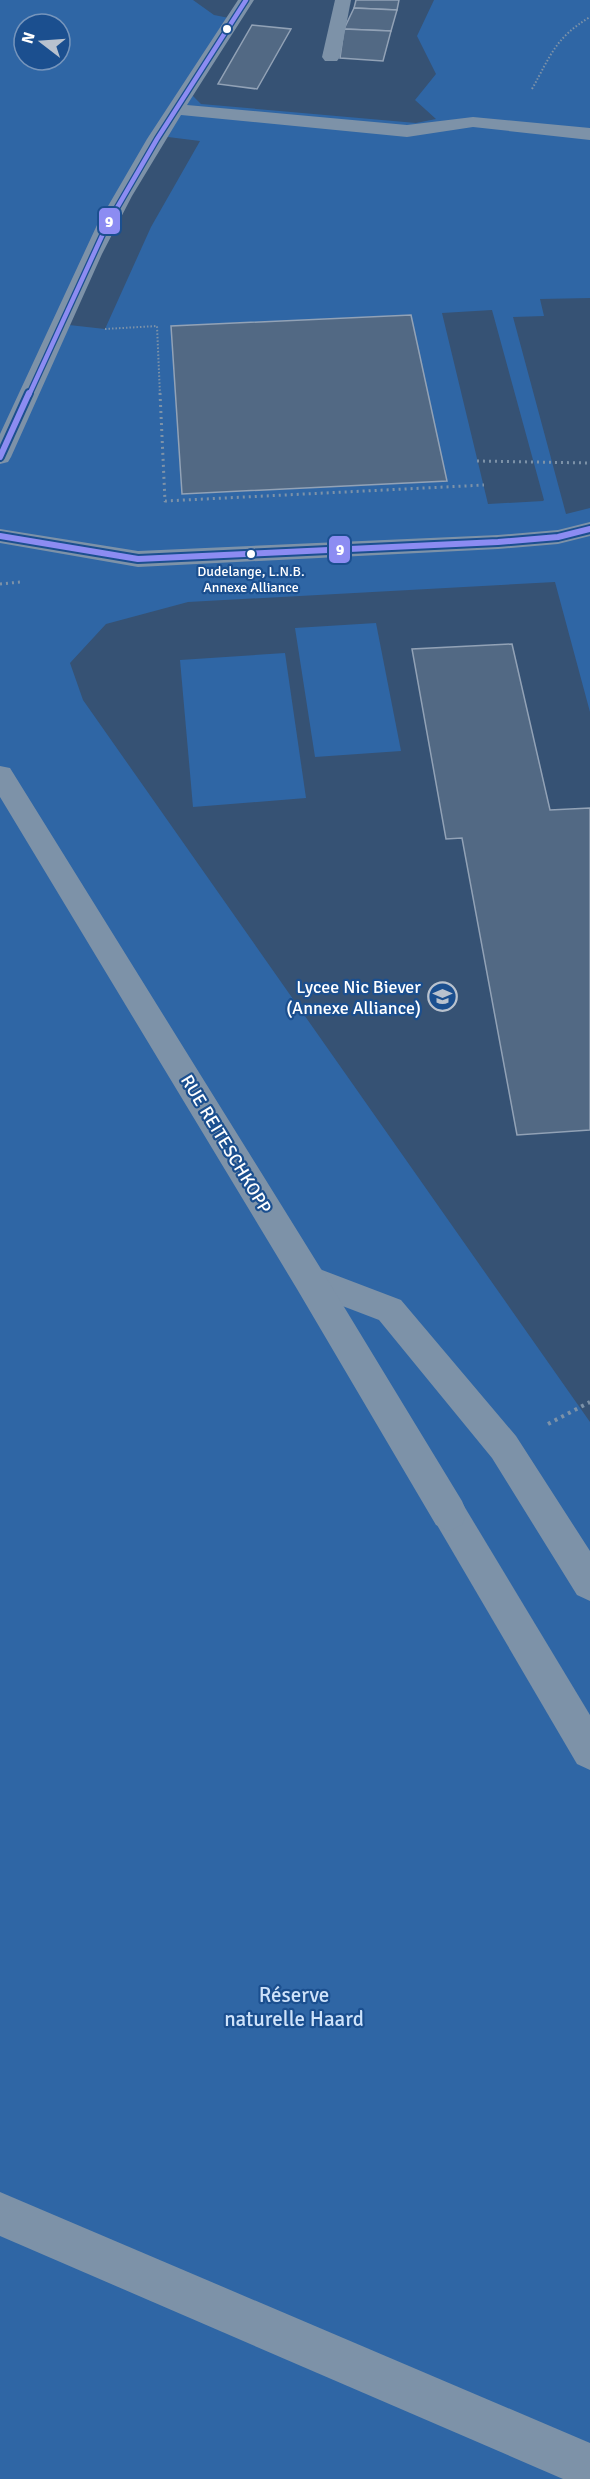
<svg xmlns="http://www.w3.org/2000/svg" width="590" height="2479" font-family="Signika,sans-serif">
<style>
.green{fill:#2f66a5;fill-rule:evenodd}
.building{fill:#526984;stroke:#92a2b6;stroke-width:1.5}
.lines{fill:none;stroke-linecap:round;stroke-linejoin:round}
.path-far2{stroke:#7d92a8;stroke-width:2;stroke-dasharray:1.5 2;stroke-linecap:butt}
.path-far1{stroke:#7d92a8;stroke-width:3;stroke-dasharray:2 4;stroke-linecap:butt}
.path{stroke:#7d92a8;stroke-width:4;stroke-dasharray:3 4.5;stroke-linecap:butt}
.lane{fill:#7d92a8;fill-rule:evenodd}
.street{fill:#7d92a8;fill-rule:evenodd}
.bus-1-far1-casing{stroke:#1b4f8f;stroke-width:7}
.bus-1-casing{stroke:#1b4f8f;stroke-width:10}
.bus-1-far1{stroke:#8c8cf2;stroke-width:4.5}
.bus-1{stroke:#8c8cf2;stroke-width:6}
.bus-dot{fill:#fff;stroke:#1b4f8f;stroke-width:2}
.labels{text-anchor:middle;stroke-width:4.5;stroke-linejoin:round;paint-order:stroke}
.far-bus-label{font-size:14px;fill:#fff;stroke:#1b4f8f}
.poi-label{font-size:18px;fill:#fff;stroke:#1b4f8f;text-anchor:end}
.street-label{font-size:18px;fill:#fff;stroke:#1b4f8f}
.near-park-label{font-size:21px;fill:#cfe3fa;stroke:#1b4f8f}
.line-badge{stroke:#1b4f8f;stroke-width:2}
.badge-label{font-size:16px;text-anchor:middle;font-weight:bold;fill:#fff}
</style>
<rect width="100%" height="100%" fill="#365274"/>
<g class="green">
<path d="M0,0H193L214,15L234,19L187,90L201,104L416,123L436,119L415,100L436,74L417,36L434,0H590V298L540,299L544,316L513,317L566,514L590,508V712L555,582L188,602L106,624L70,663L83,700L590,1422V2479H0ZM24,24H60V60H24ZM160,136L200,141L151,227L105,329L60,324ZM492,310L544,500L543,501L488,504L442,313ZM411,315L447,481L182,494L171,326Z"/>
<polygon points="376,623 401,751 315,757 295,628"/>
<polygon points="285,653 306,798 193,807 180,660"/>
</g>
<g class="building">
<polygon points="356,0 399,0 397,10 354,8"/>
<polygon points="354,8 397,10 391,31 344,29"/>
<polygon points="252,25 291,29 257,89 218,84"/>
<polygon points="344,29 391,31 383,61 340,58"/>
<polygon points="411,315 447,481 182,494 171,326"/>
<polygon points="512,644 550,810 590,808 590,1130 517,1135 462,838 446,839 412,649"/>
</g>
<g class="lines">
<g class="path-far2">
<path d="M532,89C551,55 555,38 590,17"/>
<polyline points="105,329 157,326 160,395"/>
</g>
<g class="path-far1">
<polyline points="160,393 165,501 484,485"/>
<polyline points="477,461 590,463"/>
<polyline points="0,584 21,582"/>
</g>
<polyline class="path" points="548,1424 590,1402"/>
<g class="lane">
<polygon points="309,1265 401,1300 516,1436 590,1551 590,1601 577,1595 492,1458 379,1320 298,1289 293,1279 298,1269"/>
<polygon points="449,1496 461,1501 590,1715 590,1770 577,1764 437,1525 432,1513 437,1501"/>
<polygon points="0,2192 590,2443 590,2479 563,2479 0,2236"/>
</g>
<g class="street">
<polygon points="238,0 254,0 187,105 407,125 473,117 590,128 590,140 473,127 407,137 181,115 132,196 102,254 11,457 8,462 0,464 0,434 97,225 147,139"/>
<polygon points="335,0 351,0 340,57 337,61 325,61 322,57"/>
<polygon points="590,522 590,536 558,544 498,549 138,567 0,543 0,529 138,551 498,535 558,530"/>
<polygon points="0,766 10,768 321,1269 462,1501 467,1513 462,1525 449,1531 436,1525 297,1289 0,797"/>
</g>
<defs>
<polyline id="bus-1-far1" points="29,395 107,225 157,139 246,0"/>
<g id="bus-1">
<polyline points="0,457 29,393"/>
<polyline points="0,536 138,559 498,542 558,537 590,529"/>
</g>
</defs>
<use href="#bus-1-far1" class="bus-1-far1-casing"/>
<use href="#bus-1" class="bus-1-casing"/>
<use href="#bus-1-far1" class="bus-1-far1"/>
<use href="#bus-1" class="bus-1"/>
</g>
<defs>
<symbol id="school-ring" viewBox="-11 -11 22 22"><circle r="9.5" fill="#1b4f8f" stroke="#b9c2ce" stroke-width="1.5"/><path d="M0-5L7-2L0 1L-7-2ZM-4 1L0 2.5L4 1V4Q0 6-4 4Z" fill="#b9c2ce"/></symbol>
</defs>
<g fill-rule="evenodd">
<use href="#school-ring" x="426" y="980" width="33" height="33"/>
</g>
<g class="bus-dot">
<circle cx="227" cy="29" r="5"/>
<circle cx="251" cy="554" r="5"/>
</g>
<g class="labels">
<g class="far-bus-label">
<text x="251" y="576">Dudelange, L.N.B.<tspan x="251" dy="16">Annexe Alliance</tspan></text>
</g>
<g class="poi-label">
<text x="421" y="993">Lycee Nic Biever<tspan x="421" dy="21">(Annexe Alliance)</tspan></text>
</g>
<g class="street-label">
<text transform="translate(226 1144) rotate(59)" y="6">RUE REITESCHKOPP</text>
</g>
<g class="near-park-label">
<text x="294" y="2002">Réserve<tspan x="294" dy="24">naturelle Haard</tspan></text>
</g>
</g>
<g class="line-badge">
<rect x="98" y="207" width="23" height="28" rx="6" fill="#8c8cf2"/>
<rect x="328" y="535" width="23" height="29" rx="6" fill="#8c8cf2"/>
</g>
<g class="badge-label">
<text x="109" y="227">9</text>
<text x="340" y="555">9</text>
</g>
<g transform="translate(42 42) rotate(287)"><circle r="28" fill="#1b4f8f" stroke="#7695bc" stroke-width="1.5"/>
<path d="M0-4.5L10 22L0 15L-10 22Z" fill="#b9c2ce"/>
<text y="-9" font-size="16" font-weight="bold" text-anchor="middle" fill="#ffffff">N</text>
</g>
</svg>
